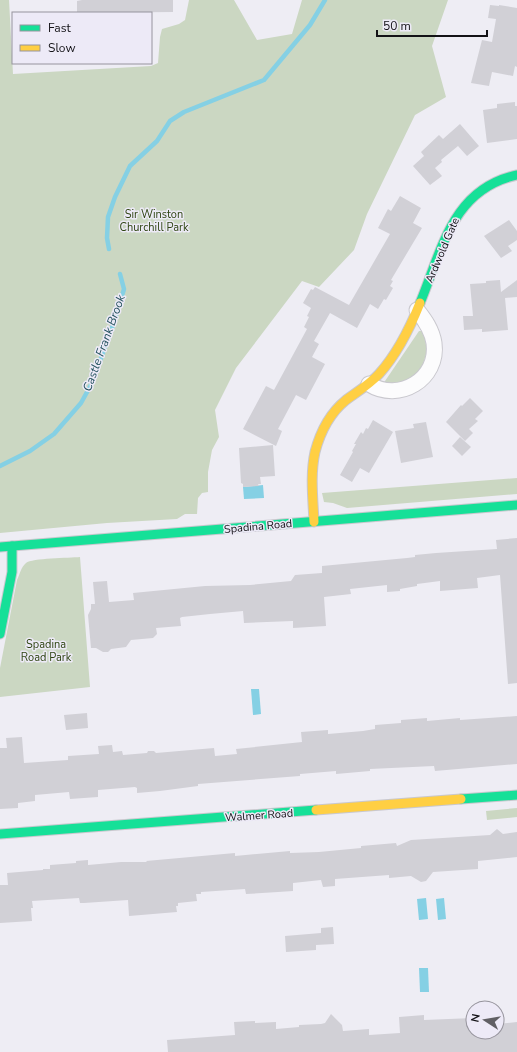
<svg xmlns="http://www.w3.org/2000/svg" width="517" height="1052" font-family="'Nunito Sans',sans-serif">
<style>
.green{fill:#cbd7c2}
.water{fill:#85d0e4}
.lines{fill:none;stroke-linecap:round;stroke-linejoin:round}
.stream{stroke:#85d0e4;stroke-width:4.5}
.building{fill:#d1d0d6}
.street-casing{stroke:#c9c8ce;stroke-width:17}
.fast-casing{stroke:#c9c8ce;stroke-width:11}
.slow-casing{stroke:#c9c8ce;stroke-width:11}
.street{stroke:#fcfcfd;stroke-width:15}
.fast{stroke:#16e098;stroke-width:9}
.slow{stroke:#ffcf43;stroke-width:9}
.labels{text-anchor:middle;stroke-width:3;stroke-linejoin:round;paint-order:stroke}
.park-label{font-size:11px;fill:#2e4411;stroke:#edeaf7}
.street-label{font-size:11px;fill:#131216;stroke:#edeaf7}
.water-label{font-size:12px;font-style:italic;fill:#24525e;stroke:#edeaf7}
</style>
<rect width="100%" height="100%" fill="#eeedf4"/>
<g class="green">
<polygon points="0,0 9,0 13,74 151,66 158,63 160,37 162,29 179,24 185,20 189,0 234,0 257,40 292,34 302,0 448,0 432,46 446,97 415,115 367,214 354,250 319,287 302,281 236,368 215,410 219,437 212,450 208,472 208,492 202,493 198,498 197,514 185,514 177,519 107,523 0,533"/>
<polygon points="419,331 422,331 424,333 427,351 422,368 416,375 401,384 383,384"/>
<polygon points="517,478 517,494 347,508 333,503 324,502 322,493"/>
<path d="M80,557L90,687L0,697V668L17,580C20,574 21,567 26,563C32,558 69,558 80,557Z"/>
<polygon points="517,808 517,817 487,820 486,811"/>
</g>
<g class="water">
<polygon points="263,485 264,498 244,499 243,487"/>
<polygon points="251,689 259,689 261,714 253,715"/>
<polygon points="426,898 428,919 419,920 417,899"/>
<polygon points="444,898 446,919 438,920 436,899"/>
<polygon points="419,968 428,968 429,992 420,992"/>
</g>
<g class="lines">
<g class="stream">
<polyline points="109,249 107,238 108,217 115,197 130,166 157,141 170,121 184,112 264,80 310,25 325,0"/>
<polyline points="0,466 30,451 54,434 81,403 92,383 112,328 124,289 120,274"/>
</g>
</g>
<g class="building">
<polygon points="82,0 173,0 173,12 77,13 77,1"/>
<polygon points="490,5 499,6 499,5 517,8 517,67 515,66 513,76 492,72 489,86 471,83 482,40 492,42 496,19 488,18"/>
<polygon points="515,102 515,106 517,106 517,139 487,143 483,110 497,108 497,104"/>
<polygon points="460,124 479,146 467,156 458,146 441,160 442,162 435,168 442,176 430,185 413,166 424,156 421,152 439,135 443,139"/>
<polygon points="400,196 421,208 413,223 422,228 391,280 393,281 390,286 393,288 386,300 384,299 378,309 370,304 357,328 330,313 314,341 319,344 312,357 325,364 306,400 296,395 278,429 282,431 276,446 243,429 266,386 274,390 307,329 304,327 309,317 307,316 311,308 303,303 311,289 313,290 315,287 349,305 390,234 378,228 388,209 391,211"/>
<polygon points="509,220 517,231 517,240 508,246 512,251 501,258 484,236"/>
<polygon points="500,280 501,292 517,280 517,297 505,298 508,330 482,332 482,329 464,330 463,316 473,316 470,284 486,283 486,281"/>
<polygon points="470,398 483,411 475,419 478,421 469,429 473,433 465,441 446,422 461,405 462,406"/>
<polygon points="373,420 393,432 369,473 360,468 352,482 340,475 353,452 352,451 356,444 354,444 361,432 363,434 366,428 368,429"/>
<polygon points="426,422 433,457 401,463 395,431 414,428 413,424"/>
<polygon points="460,437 471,447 462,456 452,446"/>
<polygon points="273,445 275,476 260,477 261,484 258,484 259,486 243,487 243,484 241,483 239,448"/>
<polygon points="517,538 517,683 508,684 500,575 477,578 478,588 440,591 440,581 417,584 417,586 400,589 400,591 387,592 387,585 350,589 351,594 324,597 326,626 293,628 293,621 244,623 243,611 210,614 182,617 180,618 181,626 156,628 157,634 153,638 131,640 126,647 111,649 108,652 103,652 96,648 91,648 88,615 91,609 91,604 95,604 93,582 107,581 109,602 134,600 133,593 205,586 250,585 291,581 295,575 322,573 322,566 407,558 415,557 415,555 436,553 497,549 496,540"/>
<polygon points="87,713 88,728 66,730 64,715"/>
<polygon points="517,716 517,764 435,771 434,766 370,769 370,771 336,774 336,771 300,774 300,776 198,784 198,786 160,791 137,793 137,788 135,787 98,790 98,797 70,799 69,792 35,795 35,801 18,803 18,808 0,809 0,748 7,748 6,738 22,737 24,763 68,760 68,756 99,754 98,746 112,745 113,752 122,751 123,755 147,753 148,751 154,751 156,753 214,748 215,756 237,754 236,749 302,742 301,732 328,730 328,734 363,731 375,729 375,725 401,723 401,720 427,718 427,721 460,718 460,720"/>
<polygon points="497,829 503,834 517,832 517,857 478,861 478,869 433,872 426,881 421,882 411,876 389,878 389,875 335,879 335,886 323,887 321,880 293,883 293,891 278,892 246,894 245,889 201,892 201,894 196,894 197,901 178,903 178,906 176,906 177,912 129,916 128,900 84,903 80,903 79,898 32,901 33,908 31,908 32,921 0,923 0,885 8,885 7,873 43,870 43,869 50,869 50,865 76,863 76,861 88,860 88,865 121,862 147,862 146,861 235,853 235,856 290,851 290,853 319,852 361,848 361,846 396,843 397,846 411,840 490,835"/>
<polygon points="333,927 334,944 316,945 316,950 286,952 285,936 321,933 321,928"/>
<polygon points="331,1014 342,1025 343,1031 369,1029 369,1035 400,1033 399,1017 424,1015 424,1020 473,1018 473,1032 497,1032 497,1024 517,1022 517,1052 168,1052 167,1040 235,1035 234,1022 255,1021 255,1023 276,1022 276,1029 299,1027 299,1025 321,1024 325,1023"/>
</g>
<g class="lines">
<defs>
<path id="street" d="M369,384C399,403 439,379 434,343C432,330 425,320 417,310"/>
<g id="fast">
<path d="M420,303C442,250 452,189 517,175"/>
<polyline points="0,547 517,505"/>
<polyline points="0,634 12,572 12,546"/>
<polyline points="461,799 517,795"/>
<polyline points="0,834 316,810"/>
</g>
<g id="slow">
<path d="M314,522C313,499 310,475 315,452C320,433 330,413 346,400C357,392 370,384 379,374C398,353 410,328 420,303"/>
<polyline points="316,810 461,799"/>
</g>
</defs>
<use href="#street" class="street-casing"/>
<use href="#fast" class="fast-casing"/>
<use href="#slow" class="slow-casing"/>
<use href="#street" class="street"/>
<use href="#fast" class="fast"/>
<use href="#slow" class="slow"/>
</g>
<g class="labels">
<g class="park-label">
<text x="154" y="218">Sir Winston<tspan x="154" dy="13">Churchill Park</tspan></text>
<text x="46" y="648">Spadina<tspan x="46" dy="13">Road Park</tspan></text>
</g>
<g class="street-label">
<text transform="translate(442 250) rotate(-67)" y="4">Ardwold Gate</text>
<text transform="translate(258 526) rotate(-5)" y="4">Spadina Road</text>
<text transform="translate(259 815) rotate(-4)" y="4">Walmer Road</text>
</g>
<g class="water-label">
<text transform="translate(104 343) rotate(-70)" y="4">Castle Frank Brook</text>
</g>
</g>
<rect x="12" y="12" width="140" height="52" fill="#edeaf7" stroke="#96949d"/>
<rect x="20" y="25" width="20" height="6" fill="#16e098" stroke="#96949d"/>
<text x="48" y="32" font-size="12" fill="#131216">Fast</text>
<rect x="20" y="45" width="20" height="6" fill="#ffcf43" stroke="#96949d"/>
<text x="48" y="52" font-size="12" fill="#131216">Slow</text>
<g transform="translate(485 1020) rotate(282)"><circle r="19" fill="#edeaf7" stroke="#96949d"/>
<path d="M0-3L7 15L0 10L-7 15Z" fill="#605f64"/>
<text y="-6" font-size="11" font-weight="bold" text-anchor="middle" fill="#131216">N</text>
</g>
<path d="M377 30v6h110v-6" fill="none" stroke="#131216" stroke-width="2"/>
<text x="383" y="30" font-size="12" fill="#131216" stroke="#edeaf7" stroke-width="3" paint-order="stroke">50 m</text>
</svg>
